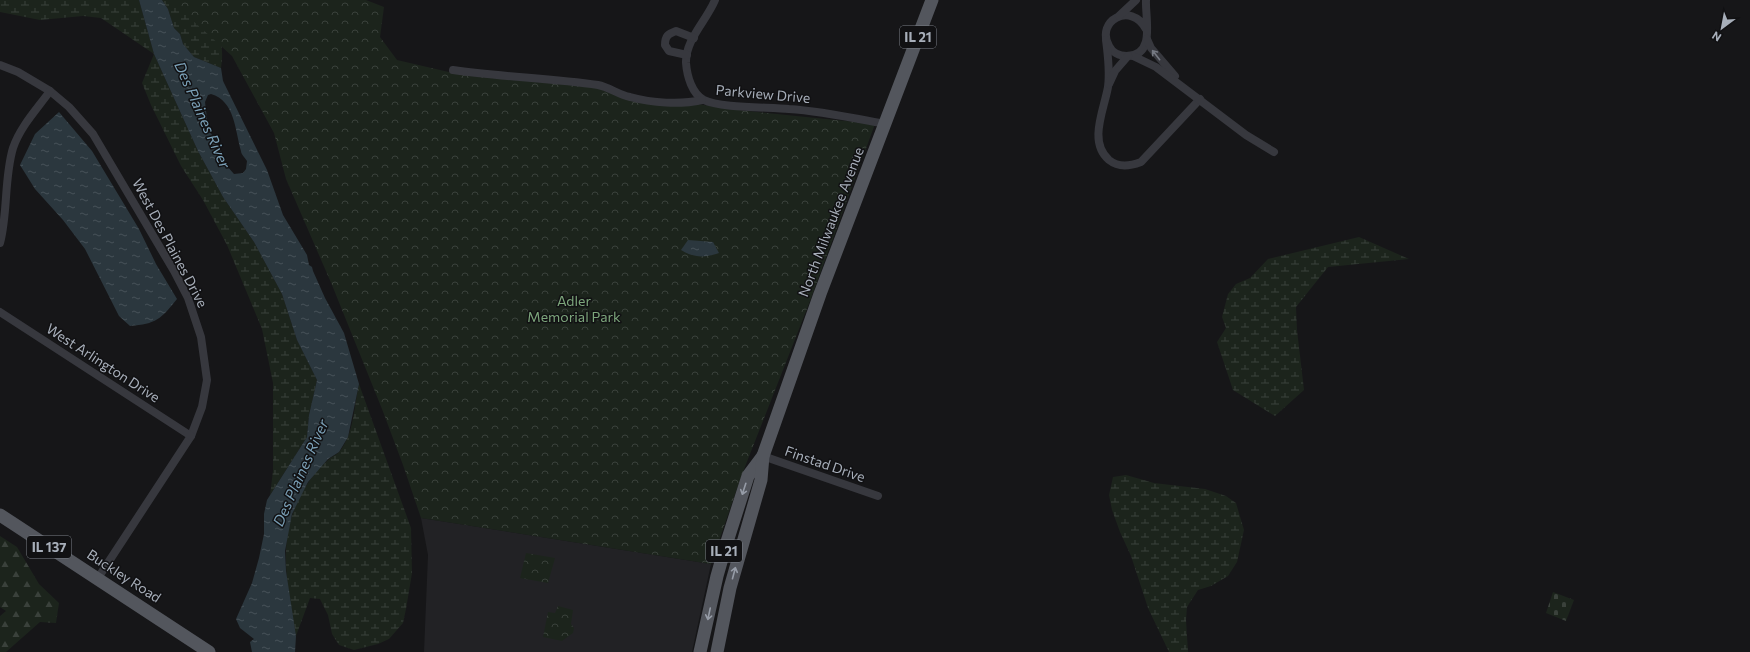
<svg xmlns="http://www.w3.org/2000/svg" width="1750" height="652" font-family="Commissioner,sans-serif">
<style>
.built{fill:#222225}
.forest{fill:url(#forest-firs)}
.wetland{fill:url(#wetland-marsh)}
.cemetery{fill:url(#cemetery-stones)}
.park{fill:url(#park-crowns)}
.water{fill:url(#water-ripples);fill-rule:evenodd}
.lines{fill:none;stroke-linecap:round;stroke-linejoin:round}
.minor{stroke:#37383e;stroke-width:8}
.primary{stroke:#53565d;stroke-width:13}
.oneway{stroke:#757982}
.oneway2{stroke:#969ca7}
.labels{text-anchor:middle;stroke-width:3;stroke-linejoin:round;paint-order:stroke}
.shield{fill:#111113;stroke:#7a7f87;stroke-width:1}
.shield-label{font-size:13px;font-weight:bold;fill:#a7aeb9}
.street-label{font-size:14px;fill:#a7aeb9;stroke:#111113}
.park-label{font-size:14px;fill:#7da67c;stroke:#111113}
.water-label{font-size:15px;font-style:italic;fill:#7ba0b7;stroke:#111113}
</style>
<defs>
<pattern id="forest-firs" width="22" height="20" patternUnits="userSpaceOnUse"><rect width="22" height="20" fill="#1c241c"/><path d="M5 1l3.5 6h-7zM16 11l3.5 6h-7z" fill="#3a413b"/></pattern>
<pattern id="wetland-marsh" width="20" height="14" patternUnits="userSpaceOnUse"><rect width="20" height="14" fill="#1c241c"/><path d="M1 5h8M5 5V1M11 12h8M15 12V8" fill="none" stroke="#3a413b"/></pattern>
<pattern id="cemetery-stones" width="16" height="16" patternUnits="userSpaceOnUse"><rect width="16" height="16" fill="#1c241c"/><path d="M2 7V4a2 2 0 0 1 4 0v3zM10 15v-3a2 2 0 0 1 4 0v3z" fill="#3a413b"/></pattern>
<pattern id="park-crowns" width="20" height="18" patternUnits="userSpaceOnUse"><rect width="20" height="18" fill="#1c241c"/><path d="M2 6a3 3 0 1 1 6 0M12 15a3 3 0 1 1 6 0" fill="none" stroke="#3a413b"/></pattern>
<pattern id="water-ripples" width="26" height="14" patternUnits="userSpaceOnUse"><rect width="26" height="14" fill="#2b373e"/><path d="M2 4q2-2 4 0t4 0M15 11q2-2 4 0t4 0" fill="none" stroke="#475158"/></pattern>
</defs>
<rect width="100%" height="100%" fill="#161618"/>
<polygon class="built" points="421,518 711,564 692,652 424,652 428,555"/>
<polygon class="forest" points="0,536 17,547 39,584 59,603 56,623 40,622 6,652 0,652 0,616 6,611 0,607"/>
<g class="wetland">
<polygon points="0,0 139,0 154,54 198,151 223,197 254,242 282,294 297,340 317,380 309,415 307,437 270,495 273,471 273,383 262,329 227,245 203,200 181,166 151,105 142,83 154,54 101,18 83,16 40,20 0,12"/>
<path d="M162,0H204C215,25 226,41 221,68L194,57L183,44L180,34L174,28L168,9Z"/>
<polygon points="1359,237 1409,259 1328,267 1296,307 1297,330 1304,390 1275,416 1233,390 1217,342 1226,328 1222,317 1228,294 1236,284 1250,278 1268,259"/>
<path d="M359,384L411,528L412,573L406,609L403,623L389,639L378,644L354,650L339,645L332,634L328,615L320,599L310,598L296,636C287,581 274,534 308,483C313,475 321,466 328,460C332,456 337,455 340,451C354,433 354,406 359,384Z"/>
<polygon points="1126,475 1154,483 1205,489 1226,496 1236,503 1244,530 1237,562 1228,576 1211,586 1198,590 1187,607 1186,620 1188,652 1169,652 1148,608 1131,556 1120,532 1112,510 1109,495 1113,477"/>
</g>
<polygon class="cemetery" points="1553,592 1574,600 1566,621 1546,613"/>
<g class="park">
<polygon points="170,0 366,0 384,7 380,37 397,60 453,73 599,87 626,99 692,103 728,109 875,124 810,301 741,477 711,564 421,518 403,465 382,409 332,285 286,179 274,133 232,56"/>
<polygon points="526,553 555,558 548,583 520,578"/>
<polygon points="558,606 573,610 571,624 574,628 573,633 562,641 543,637 548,612 555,613"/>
</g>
<g class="water">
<path d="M139,0H162L168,9L174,28L180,34L183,44L194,57L221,68L223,81L267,170L283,215L307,255L309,265L312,267L313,271L325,298L344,333L359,384L348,437L339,452L328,459L308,482L292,514L285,551L286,571L296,636L295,652H252L250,642L254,639L240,628L236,619L252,583L259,558L264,534V514L267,500L307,437L309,415L317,380L297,340L282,294L254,242L223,197L198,151L154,54ZM211,94C235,101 235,130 241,151C241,154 245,158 247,161L246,169L243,173L234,174L226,165L221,151L208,128L205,102L208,95Z"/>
<path d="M59,112L92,151L139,229L156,264L177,299C161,319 156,324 130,326L119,316L85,249L63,220L35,189L20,165L35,134Z"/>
<path d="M688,240L713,242L719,253C705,258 694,258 681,250Z"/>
</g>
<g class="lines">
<g class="minor">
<path d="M715,0C707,20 685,40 686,63C687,76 692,94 704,100C719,108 769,107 789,109C821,111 853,118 885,124"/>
<path d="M1146,0C1145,18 1156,56 1127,56C1119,56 1112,52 1109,46C1095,21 1131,1 1146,29"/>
<polyline points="1119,16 1136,0"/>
<polyline points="1147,39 1151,48 1175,76"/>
<path d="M1106,40C1108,55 1110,72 1108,87C1104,110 1088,142 1109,160C1119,168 1130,166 1141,162L1200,99"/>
<path d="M687,55L669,51L665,45C665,36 668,34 676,31L694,38"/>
<polyline points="1133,56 1156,67 1246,135 1274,152"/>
<polyline points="0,65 18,72 50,91 69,107 93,134 174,271 188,298 201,337 207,380 202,407 191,436 98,578"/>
<path d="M453,70C501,77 550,78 598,85C609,87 619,95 630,97C652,103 680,105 702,100"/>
<polyline points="1109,84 1115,71 1128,56"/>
<path d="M0,243C8,213 4,178 13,148C20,127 37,109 50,91"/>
<polyline points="0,312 191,436"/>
<polyline points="763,456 878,496"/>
</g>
<g class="primary">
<polyline points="0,515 209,652"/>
<polyline points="700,652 717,576 725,548 748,476 763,456"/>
<polyline points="717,652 730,588 761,480 763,456 820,294 932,0"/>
</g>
</g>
<defs><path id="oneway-shaft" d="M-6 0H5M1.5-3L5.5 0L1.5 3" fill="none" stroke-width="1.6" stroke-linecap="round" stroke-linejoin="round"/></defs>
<use class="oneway" href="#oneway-shaft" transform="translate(1156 55) rotate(-128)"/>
<g class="oneway2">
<use href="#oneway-shaft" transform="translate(744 489) rotate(108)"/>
<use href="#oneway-shaft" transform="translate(734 573) rotate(-75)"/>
<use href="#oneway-shaft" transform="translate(709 614) rotate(102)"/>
</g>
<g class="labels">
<g class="shield">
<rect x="900" y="26" width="36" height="22" rx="3"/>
<rect x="27" y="536" width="44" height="22" rx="3"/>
<rect x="706" y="540" width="36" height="22" rx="3"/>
</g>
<g class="shield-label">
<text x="918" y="42">IL 21</text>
<text x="49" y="552">IL 137</text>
<text x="724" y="556">IL 21</text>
</g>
<g class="street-label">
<text transform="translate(763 94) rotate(5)" y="5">Parkview Drive</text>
<text transform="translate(831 222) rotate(-69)" y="5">North Milwaukee Avenue</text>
<text transform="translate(170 243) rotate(62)" y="5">West Des Plaines Drive</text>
<text transform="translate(103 363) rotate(33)" y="5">West Arlington Drive</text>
<text transform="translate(825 464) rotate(19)" y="5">Finstad Drive</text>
<text transform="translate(124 576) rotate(33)" y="5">Buckley Road</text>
</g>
<g class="park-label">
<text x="574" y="306">Adler<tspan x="574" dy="16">Memorial Park</tspan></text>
</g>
<g class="water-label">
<text transform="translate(202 115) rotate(66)" y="5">Des Plaines River</text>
<text transform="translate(301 473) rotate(-66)" y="5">Des Plaines River</text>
</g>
</g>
<g transform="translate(1722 28) rotate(212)" stroke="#111113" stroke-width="3" paint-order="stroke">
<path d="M0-3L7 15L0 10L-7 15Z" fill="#a7aeb9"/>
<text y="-6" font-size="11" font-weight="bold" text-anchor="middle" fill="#a7aeb9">N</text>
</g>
</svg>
